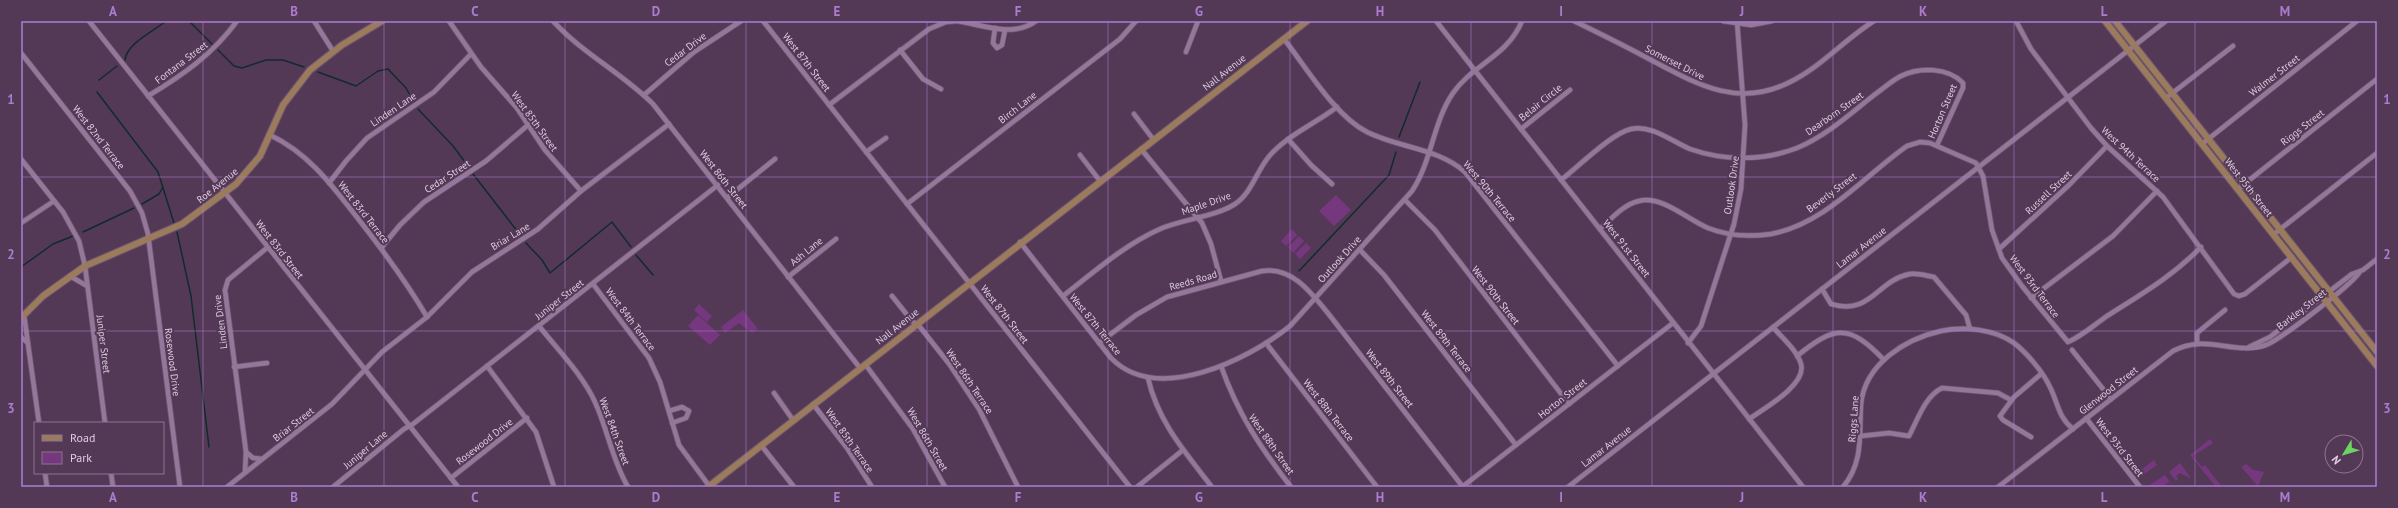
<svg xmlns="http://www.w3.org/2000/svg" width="2398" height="508" font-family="'PT Sans',sans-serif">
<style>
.green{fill:#75377e}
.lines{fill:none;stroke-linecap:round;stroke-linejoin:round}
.stream{stroke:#102b2d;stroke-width:1.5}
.minor-casing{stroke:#6d5770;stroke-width:6}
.major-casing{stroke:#6d5770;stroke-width:8}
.minor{stroke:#957799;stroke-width:4.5}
.major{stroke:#9c7b5c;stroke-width:6}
.grid{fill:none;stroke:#ac7cd0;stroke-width:1;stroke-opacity:0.55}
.labels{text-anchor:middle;stroke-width:4;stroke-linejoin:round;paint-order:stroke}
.street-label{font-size:10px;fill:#decde0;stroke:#543957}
.neatline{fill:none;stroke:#ac7cd0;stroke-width:1.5}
.grid-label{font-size:13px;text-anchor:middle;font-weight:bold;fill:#ac7cd0}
</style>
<rect width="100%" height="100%" fill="#543957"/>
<g class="green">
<polygon points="1336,195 1351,210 1334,226 1319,211"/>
<polygon points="1292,229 1297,235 1286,246 1281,241"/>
<polygon points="1299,236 1304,241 1293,253 1288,247"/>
<polygon points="1306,243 1311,248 1300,259 1295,254"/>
<polygon points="699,304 712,316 707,322 694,310"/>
<polygon points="743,310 758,329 752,333 739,323 725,333 721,327"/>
<polygon points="698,315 720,335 710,345 688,326"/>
<polygon points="2210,439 2213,443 2193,456 2202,467 2205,465 2222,487 2216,487 2190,455"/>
<polygon points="2125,448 2141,470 2154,460 2157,465 2140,477 2121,452"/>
<polygon points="2180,463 2191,478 2190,478 2180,473 2176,476 2178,479 2176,481 2169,472"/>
<polygon points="2246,464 2253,470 2264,472 2258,486 2241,467"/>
<polygon points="2165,475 2172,485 2169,482 2163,487 2148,486"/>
</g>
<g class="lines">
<g class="stream">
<polyline points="189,21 213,45"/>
<polyline points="218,50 234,66 242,68 266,60 283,60 304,67"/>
<path d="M125,60C126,44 154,31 166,21"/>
<polyline points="318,72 356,86 378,71 388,69 406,88 414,102"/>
<polyline points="99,80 117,66"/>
<polyline points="97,92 158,172 174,223"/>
<polyline points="418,109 453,146 468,166"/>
<polyline points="1399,137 1420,82"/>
<polyline points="473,174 521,236"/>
<polyline points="142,204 159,194 163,187"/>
<polyline points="83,232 134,208"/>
<polyline points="177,232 191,296 209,447"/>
<polyline points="526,243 542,260 550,273 612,222 631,247"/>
<polyline points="636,255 653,275"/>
<polyline points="21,267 53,244 73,236"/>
<polyline points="1299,271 1389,175 1396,152"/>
</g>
<defs>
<g id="minor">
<polyline points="89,21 458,487"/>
<polyline points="314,21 333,51"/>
<polyline points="449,21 481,67 517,108 545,150 581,191"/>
<path d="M553,21C582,53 622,73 653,104L860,368"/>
<polyline points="763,21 1130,487"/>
<path d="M957,21C983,25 1013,38 1036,21"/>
<polyline points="1436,21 1803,487"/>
<path d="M1574,21C1601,34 1627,47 1653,61C1698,85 1739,108 1790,82C1821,67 1845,39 1874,21"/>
<polyline points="1723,21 1751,25 1772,21"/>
<polyline points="2016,21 2031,49 2091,128 2107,146 2163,197 2234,294 2239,296 2245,294 2292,257"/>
<polyline points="995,28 993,43 997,48 1002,45 1005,30"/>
<path d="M1284,39C1306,67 1335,116 1367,132C1399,148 1438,148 1465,172L1618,366"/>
<polyline points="900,50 923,79 941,89"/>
<polyline points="1186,52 1198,21"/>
<polyline points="21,53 130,191 142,213 148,234 180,487"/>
<polyline points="644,95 694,52 741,21"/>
<path d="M148,96C183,75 213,54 237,21"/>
<polyline points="2166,98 2233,46"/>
<polyline points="829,105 929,29 946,22 957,21"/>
<polyline points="1134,114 1153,139"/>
<polyline points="1521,129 1570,90"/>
<path d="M270,135C308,153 331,184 356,216C382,249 406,281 427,317"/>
<polyline points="1288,139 1311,165 1332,184"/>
<polyline points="2202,144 2357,21"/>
<polyline points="1141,149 1202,223 1211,244 1221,281"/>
<polyline points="866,152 886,138"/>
<polyline points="1080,155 1100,181"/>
<polyline points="21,159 63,212 79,241 85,266 105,423"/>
<path d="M1561,180C1578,167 1612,133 1631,129C1651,124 1673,142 1690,149C1724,161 1763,161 1797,148C1826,136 1850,114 1874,95C1883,89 1891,81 1901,76C1919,67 1948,67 1963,83V88L1937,145"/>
<polyline points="329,183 346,161 367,138 434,92 471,54"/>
<polyline points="2238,189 2377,79"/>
<polyline points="728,197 775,159"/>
<polyline points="1405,200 1435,230 1569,404"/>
<polyline points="907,204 1120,39 1136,21"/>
<polyline points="21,223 54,201"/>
<path d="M1600,229C1611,219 1624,204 1639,201C1662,195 1688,220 1708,228C1728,236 1750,237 1771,234C1825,224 1864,176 1907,146L1920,142L1930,143L1976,163L1983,176L1992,230L2002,258L2022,286L2068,342C2082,336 2094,325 2107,316C2140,295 2173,276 2201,247"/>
<polyline points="2274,234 2377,153"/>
<path d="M1020,242L1111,358C1157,405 1248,360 1290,326L1412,191C1432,161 1433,122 1453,93C1473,64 1507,57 1522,21"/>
<polyline points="381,248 400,225 424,202 486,161 528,125"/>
<polyline points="1999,249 2069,185 2107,146"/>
<polyline points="1360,250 1384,275 1516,445"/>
<polyline points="70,276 87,286"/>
<polyline points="788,277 836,239"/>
<polyline points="593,284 649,358 660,382 679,445 710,487"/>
<path d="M1822,289L1831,304C1871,316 1877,280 1910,274C1918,273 1927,276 1934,277L1966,315L1970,329"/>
<polyline points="892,296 912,321 920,327 950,365 979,409 1018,487"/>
<path d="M1063,296C1094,272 1124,245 1160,229C1183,219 1215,217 1235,204C1253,192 1257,168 1272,153C1290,134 1316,123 1337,107"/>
<polyline points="2031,298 2113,236 2157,191"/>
<polyline points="24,315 39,423"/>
<path d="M539,326C558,350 582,374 595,402C608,430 612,460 628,487"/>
<polyline points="21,337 28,343"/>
<polyline points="2197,342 2197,333 2225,310"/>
<path d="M1099,343L1136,315L1167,297L1262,271C1293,266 1313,295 1331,317L1463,487"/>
<polyline points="1266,343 1377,487"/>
<polyline points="1688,343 1701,326 1734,224 1741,189 1745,125 1737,21"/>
<polyline points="2249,347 2270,337 2352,274 2363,270 2377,259"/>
<polyline points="2072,350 2111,399"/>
<path d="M1797,356C1834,326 1849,323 1884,360"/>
<polyline points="865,364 913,429 945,487"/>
<polyline points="487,366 536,432 554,487"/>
<path d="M1221,366C1238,414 1260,447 1291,487"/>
<polyline points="234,367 267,363"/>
<path d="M1148,378C1158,422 1185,452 1212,487"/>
<polyline points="774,393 793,420"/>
<polyline points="813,404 847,448 872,487"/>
<polyline points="669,411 682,407 689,411 686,418 672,423"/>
<polyline points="2086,418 2140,487"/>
<path d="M1749,419C1763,409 1807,385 1801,364C1797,350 1782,338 1773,327"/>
<path d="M1861,436L1889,433L1909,436C1917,421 1925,396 1942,388L1998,393L2011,400"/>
<polyline points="2031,437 2003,420 2000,416 2014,397 2041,374"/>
<polyline points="761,445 794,487"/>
<polyline points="246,452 253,458 262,459"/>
<polyline points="245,472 246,452 225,290 228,280 268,247"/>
<polyline points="45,473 47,487"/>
<polyline points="111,473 113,487"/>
<polyline points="451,478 527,418"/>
<polyline points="227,487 332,404 382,352 427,317 472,272 538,229 581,191 669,124"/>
<polyline points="333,487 404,429 413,424 718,185"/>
<polyline points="1137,487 1183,450"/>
<polyline points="1462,487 1673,323"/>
<polyline points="1568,487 2166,21"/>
<path d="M1843,487C1864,462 1859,434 1861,404C1865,364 1905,339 1941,331C1964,326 1994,329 2014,343C2027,353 2043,372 2050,387C2058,403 2058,417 2073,429"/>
<path d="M1998,487L2173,351C2206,333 2234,356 2266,345C2281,339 2350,286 2359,273"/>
</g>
<g id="major">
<polyline points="2105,21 2377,366"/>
<polyline points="2115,21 2377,352"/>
<polyline points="21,318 43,296 85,266 182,224 236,184 260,156 283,105 310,70 342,45 382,21"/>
<polyline points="708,487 1307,21"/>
</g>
</defs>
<use href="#minor" class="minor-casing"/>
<use href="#major" class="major-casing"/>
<use href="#minor" class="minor"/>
<use href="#major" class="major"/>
</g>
<path class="grid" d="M203,21V487M384,21V487M565,21V487M746,21V487M927,21V487M1108,21V487M1290,21V487M1471,21V487M1652,21V487M1833,21V487M2014,21V487M2195,21V487M21,177H2377M21,331H2377"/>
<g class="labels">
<g class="street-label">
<text transform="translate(685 49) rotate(-37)" y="4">Cedar Drive</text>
<text transform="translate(181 62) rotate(-37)" y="4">Fontana Street</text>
<text transform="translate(807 62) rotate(52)" y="4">West 87th Street</text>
<text transform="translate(1675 62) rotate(27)" y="4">Somerset Drive</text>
<text transform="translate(1224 72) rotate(-38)" y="4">Nall Avenue</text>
<text transform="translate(2274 75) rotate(-38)" y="4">Walmer Street</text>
<text transform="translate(1540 102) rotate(-39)" y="4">Belair Circle</text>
<text transform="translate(1017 107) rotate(-38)" y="4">Birch Lane</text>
<text transform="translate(393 109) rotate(-34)" y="4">Linden Lane</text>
<text transform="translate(1942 111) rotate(-67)" y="4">Horton Street</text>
<text transform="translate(1834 113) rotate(-35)" y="4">Dearborn Street</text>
<text transform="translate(535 121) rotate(54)" y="4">West 85th Street</text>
<text transform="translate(2302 127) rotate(-38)" y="4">Riggs Street</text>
<text transform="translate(99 137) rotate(52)" y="4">West 82nd Terrace</text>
<text transform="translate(2131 154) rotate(43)" y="4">West 94th Terrace</text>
<text transform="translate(447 176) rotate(-33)" y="4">Cedar Street</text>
<text transform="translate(724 179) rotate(52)" y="4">West 86th Street</text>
<text transform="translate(217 185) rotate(-39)" y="4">Roe Avenue</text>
<text transform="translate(1731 185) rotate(-82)" y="4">Outlook Drive</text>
<text transform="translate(2249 187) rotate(52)" y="4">West 95th Street</text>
<text transform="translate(1490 191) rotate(50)" y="4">West 90th Terrace</text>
<text transform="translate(1831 192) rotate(-37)" y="4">Beverly Street</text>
<text transform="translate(2048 192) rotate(-43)" y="4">Russell Street</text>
<text transform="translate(1206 203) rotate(-19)" y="4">Maple Drive</text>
<text transform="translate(364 212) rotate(52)" y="4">West 83rd Terrace</text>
<text transform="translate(510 236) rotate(-31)" y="4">Briar Lane</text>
<text transform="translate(1861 247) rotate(-38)" y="4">Lamar Avenue</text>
<text transform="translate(1627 248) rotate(52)" y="4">West 91st Street</text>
<text transform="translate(280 249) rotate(52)" y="4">West 83rd Street</text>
<text transform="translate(806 251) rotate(-39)" y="4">Ash Lane</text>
<text transform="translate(1339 259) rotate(-48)" y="4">Outlook Drive</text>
<text transform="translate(1193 280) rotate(-16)" y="4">Reeds Road</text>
<text transform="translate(2035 286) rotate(53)" y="4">West 93rd Terrace</text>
<text transform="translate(1496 295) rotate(52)" y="4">West 90th Street</text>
<text transform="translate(559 299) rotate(-38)" y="4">Juniper Street</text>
<text transform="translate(2301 309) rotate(-38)" y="4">Barkley Street</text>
<text transform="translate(1005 314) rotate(52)" y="4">West 87th Street</text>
<text transform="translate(631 319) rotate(53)" y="4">West 84th Terrace</text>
<text transform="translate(220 322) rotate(-97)" y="4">Linden Drive</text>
<text transform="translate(1096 324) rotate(51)" y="4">West 87th Terrace</text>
<text transform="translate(897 326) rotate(-38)" y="4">Nall Avenue</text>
<text transform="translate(1447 341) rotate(52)" y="4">West 89th Terrace</text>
<text transform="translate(104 344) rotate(83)" y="4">Juniper Street</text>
<text transform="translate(173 362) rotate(83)" y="4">Rosewood Drive</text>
<text transform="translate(1390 378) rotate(52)" y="4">West 89th Street</text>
<text transform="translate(970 381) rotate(56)" y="4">West 86th Terrace</text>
<text transform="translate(2108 390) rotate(-38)" y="4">Glenwood Street</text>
<text transform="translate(1562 398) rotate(-38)" y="4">Horton Street</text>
<text transform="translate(1329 410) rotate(52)" y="4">West 88th Terrace</text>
<text transform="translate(1853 419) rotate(-86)" y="4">Riggs Lane</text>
<text transform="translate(293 424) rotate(-38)" y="4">Briar Street</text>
<text transform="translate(615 431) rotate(70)" y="4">West 84th Street</text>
<text transform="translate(928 439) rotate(60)" y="4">West 86th Street</text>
<text transform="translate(850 440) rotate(55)" y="4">West 85th Terrace</text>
<text transform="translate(484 441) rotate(-38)" y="4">Rosewood Drive</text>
<text transform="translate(1272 444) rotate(55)" y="4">West 88th Street</text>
<text transform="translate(1606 446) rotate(-38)" y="4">Lamar Avenue</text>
<text transform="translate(2120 447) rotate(52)" y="4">West 93rd Street</text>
<text transform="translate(365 449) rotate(-40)" y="4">Juniper Lane</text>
</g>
</g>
<rect width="2398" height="508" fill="none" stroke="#543957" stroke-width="44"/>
<rect x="34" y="422" width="130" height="52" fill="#543957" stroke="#8b748e"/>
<rect x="42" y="435" width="20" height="6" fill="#9c7b5c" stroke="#8b748e"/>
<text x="70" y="442" font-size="12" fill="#decde0">Road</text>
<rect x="42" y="452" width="20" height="12" fill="#75377e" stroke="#8b748e"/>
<text x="70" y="462" font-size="12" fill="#decde0">Park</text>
<g transform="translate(2344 454) rotate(232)"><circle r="19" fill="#543957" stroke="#8b748e"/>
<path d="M0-3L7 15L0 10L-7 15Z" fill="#6bd363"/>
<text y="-6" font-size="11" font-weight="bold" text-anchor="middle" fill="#decde0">N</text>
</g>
<rect x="22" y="22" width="2354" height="464" class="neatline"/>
<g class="grid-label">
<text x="113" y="16">A</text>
<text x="294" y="16">B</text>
<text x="475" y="16">C</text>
<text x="656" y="16">D</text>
<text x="837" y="16">E</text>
<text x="1018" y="16">F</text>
<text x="1199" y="16">G</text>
<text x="1380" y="16">H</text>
<text x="1561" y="16">I</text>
<text x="1742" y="16">J</text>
<text x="1923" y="16">K</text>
<text x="2104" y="16">L</text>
<text x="2285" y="16">M</text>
<text x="11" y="104">1</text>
<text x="2387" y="104">1</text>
<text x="11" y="259">2</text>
<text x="2387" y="259">2</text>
<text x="11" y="413">3</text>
<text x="2387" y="413">3</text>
<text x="113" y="502">A</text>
<text x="294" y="502">B</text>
<text x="475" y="502">C</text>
<text x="656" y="502">D</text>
<text x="837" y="502">E</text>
<text x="1018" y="502">F</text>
<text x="1199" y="502">G</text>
<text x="1380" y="502">H</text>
<text x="1561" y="502">I</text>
<text x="1742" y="502">J</text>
<text x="1923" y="502">K</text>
<text x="2104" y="502">L</text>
<text x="2285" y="502">M</text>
</g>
</svg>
